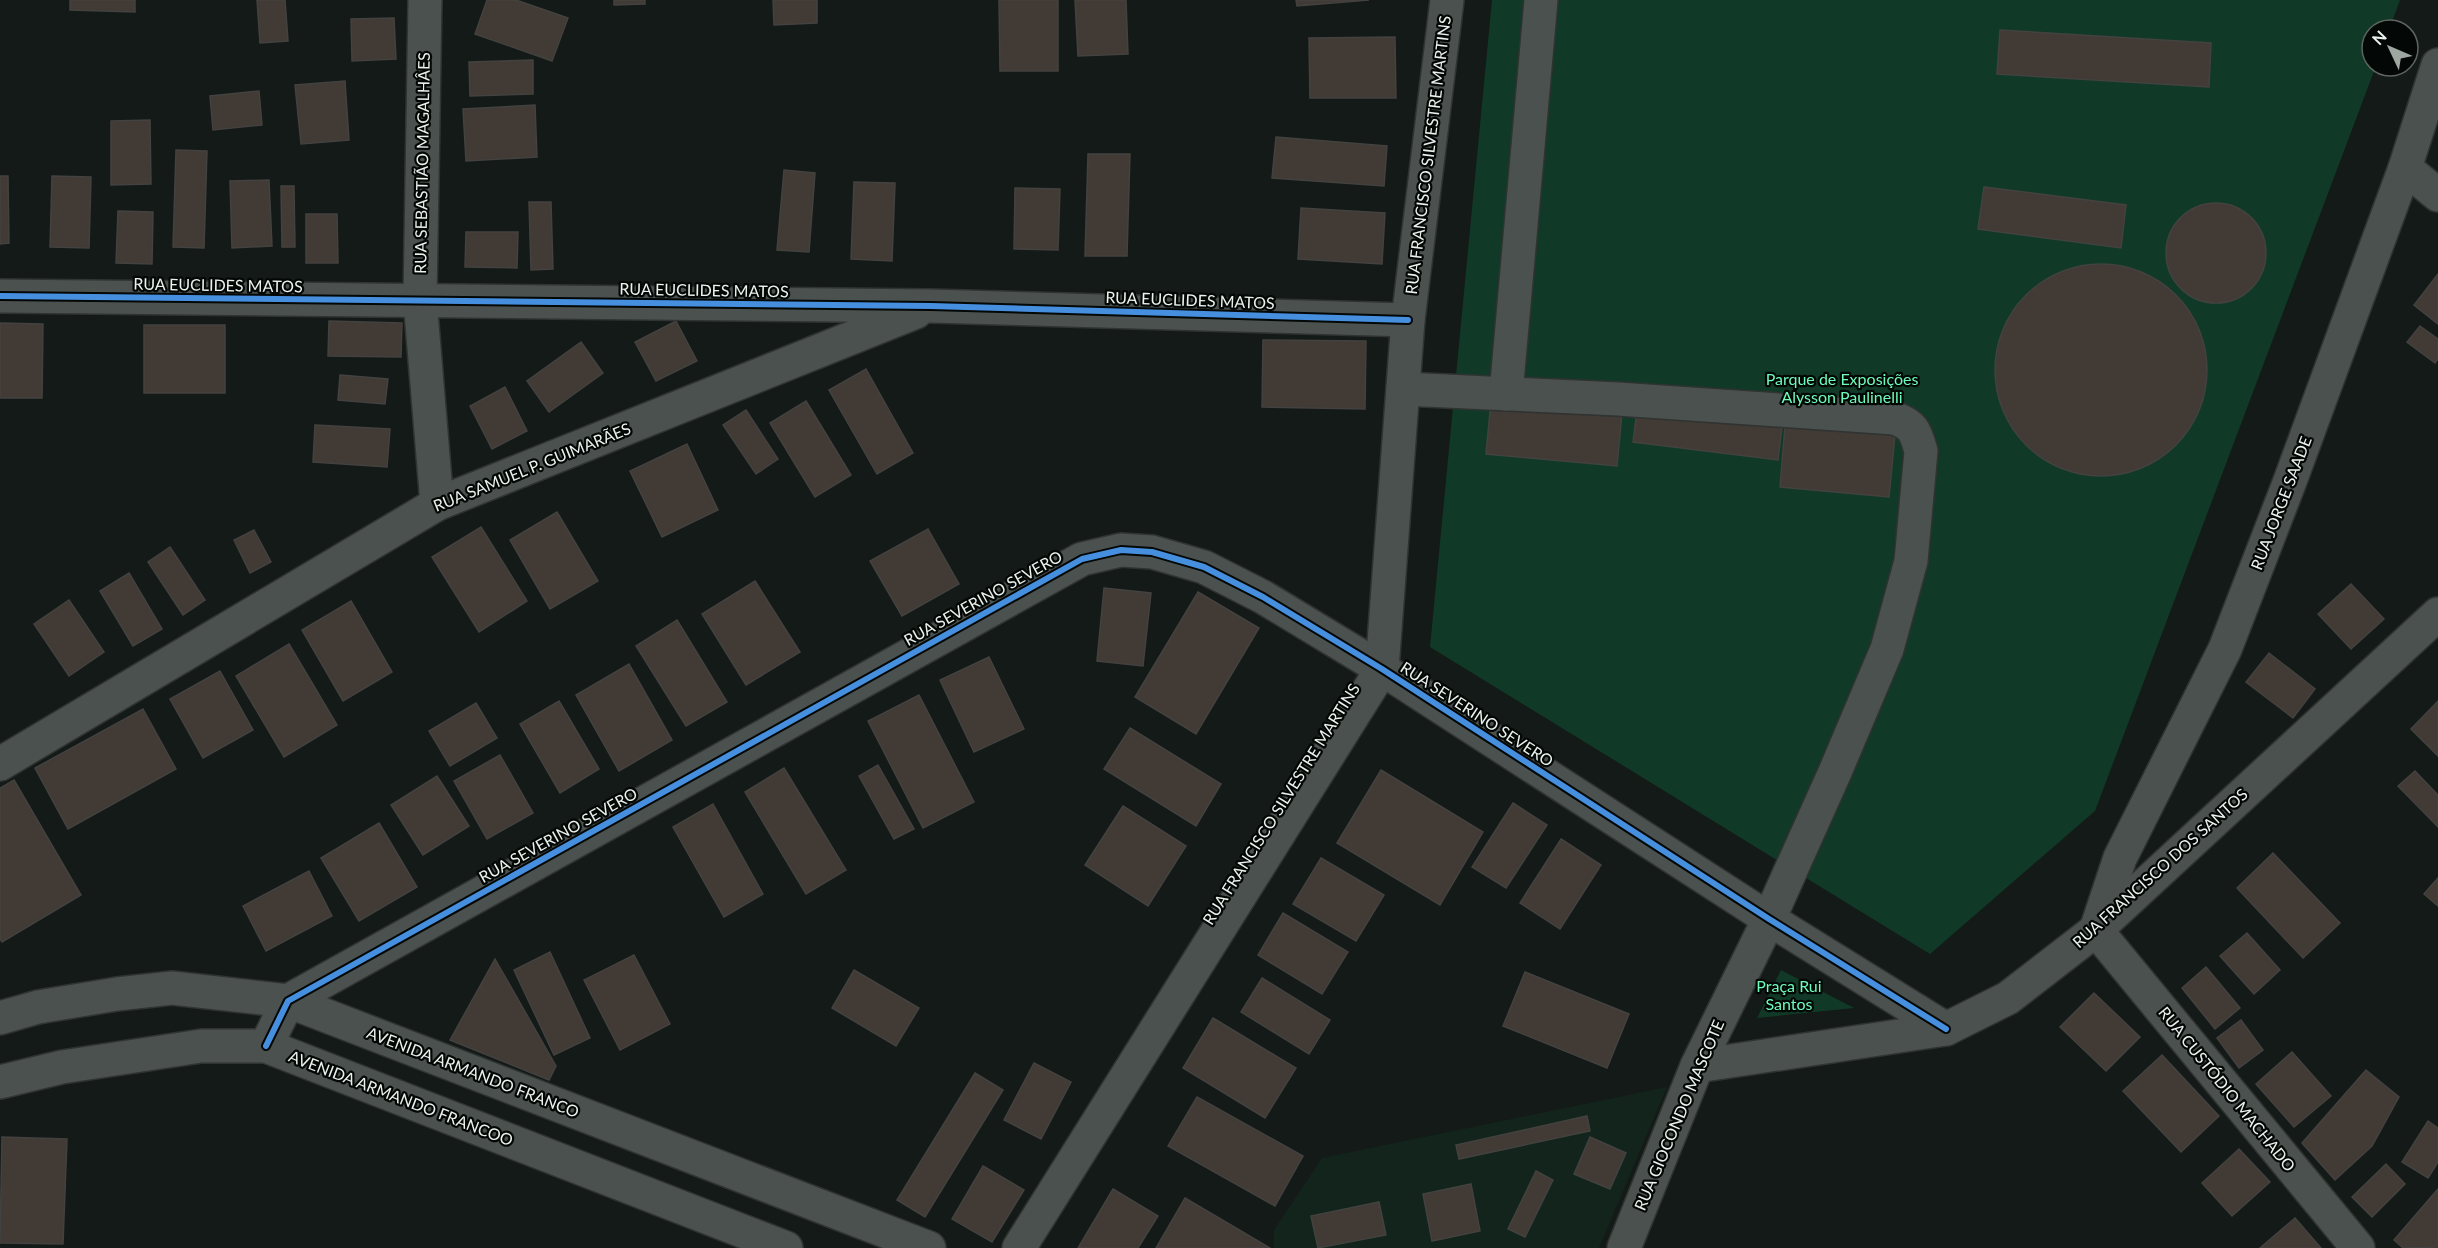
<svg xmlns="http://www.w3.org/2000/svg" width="2438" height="1248" font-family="Lato,sans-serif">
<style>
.built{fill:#12241b}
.green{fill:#113927}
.building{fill:#413a35;stroke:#434240;stroke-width:1.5}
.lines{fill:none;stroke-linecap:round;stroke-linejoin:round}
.minor-casing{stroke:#2f3331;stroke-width:36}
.minor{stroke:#4b514e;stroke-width:33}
.cycleway-casing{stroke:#030705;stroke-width:10}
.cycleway{stroke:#468fdf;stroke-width:6}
.labels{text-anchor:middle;stroke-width:4.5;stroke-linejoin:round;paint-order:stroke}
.street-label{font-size:16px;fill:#eaf3ee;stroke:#030705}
.park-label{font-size:16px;fill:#6efcbb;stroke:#030705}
</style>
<rect width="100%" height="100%" fill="#141a17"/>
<polygon class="built" points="1667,1087 1599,1248 1274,1248 1274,1230 1322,1158"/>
<g class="green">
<polygon points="1492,0 2400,0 2389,30 2372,30 2372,66 2376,66 2095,811 1930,954 1430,647"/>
<polygon points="1781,970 1854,1008 1757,1018"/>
</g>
<g class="building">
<polygon points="70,0 135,0 135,12 70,10"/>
<polygon points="257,0 285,0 288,41 260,43"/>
<polygon points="487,0 516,0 568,18 552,61 475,34"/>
<polygon points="614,0 645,0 645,4 614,5"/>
<polygon points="773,0 817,0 817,23 774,25"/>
<polygon points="999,0 1058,0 1058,71 1000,71"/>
<polygon points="1075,0 1126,0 1128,54 1078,56"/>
<polygon points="1296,0 1369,0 1297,6"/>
<polygon points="394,18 396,59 352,61 351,19"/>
<polygon points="2000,30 2211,43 2209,87 1997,74"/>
<polygon points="1395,37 1396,98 1310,98 1309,38"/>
<polygon points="533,60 533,94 470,96 469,62"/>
<polygon points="345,81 349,140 301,144 295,85"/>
<polygon points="259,91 262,125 213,130 210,96"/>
<polygon points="535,105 537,157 466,161 463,109"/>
<polygon points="150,120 151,184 111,185 111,121"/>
<polygon points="1276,137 1387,146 1384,186 1272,178"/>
<polygon points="176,150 207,151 204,248 173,247"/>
<polygon points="1088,154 1130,154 1127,256 1085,256"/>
<polygon points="784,170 815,173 809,252 777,250"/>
<polygon points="0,176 8,176 9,243 0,244"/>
<polygon points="52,176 91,177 89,248 50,247"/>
<polygon points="269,180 272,246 232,248 230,181"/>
<polygon points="854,182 895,183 892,261 851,259"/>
<polygon points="281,186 294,186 295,247 282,247"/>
<polygon points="1984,187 2126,205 2121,248 1978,229"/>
<polygon points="1015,188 1060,189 1058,250 1014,249"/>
<polygon points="529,202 551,202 553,269 531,270"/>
<circle cx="2216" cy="253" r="50"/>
<polygon points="1301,208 1385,213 1382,264 1298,259"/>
<polygon points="118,211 153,212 152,264 116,263"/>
<polygon points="306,214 337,214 338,263 306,263"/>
<polygon points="466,232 518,232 517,268 465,267"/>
<circle cx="2101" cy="370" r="106"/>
<polygon points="2438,274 2438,324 2414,305"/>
<polygon points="329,321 402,323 401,357 328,356"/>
<polygon points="676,321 697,361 656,381 635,342"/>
<polygon points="0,323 43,324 42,398 0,398"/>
<rect x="144" y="325" width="81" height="68"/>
<polygon points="2420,326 2438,339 2438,359 2435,363 2407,342"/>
<polygon points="1263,340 1366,341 1365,409 1262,407"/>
<polygon points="581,342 603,373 549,412 527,381"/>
<polygon points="866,369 913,453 877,474 829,390"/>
<polygon points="340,375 388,379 385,404 338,400"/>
<polygon points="505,387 527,431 492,449 470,406"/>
<polygon points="806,401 851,475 815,497 770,423"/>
<polygon points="1491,401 1622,413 1617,466 1486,454"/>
<polygon points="746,410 778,459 756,474 723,425"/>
<polygon points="1637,410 1782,427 1778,460 1633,442"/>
<polygon points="315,425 390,429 387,467 313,462"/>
<polygon points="1785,425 1895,435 1889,497 1780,487"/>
<polygon points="687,444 718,510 662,537 630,471"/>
<polygon points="557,512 598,581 550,609 510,540"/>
<polygon points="481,527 527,601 479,632 432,557"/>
<polygon points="928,529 959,584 902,616 870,561"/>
<polygon points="254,530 271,562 250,573 234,540"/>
<polygon points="170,547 205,600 183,615 148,562"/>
<polygon points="129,573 162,629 133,646 100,591"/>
<polygon points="755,581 800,652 746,685 702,614"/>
<polygon points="2351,584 2384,619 2351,649 2318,614"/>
<polygon points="1104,588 1151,593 1143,666 1097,661"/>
<polygon points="1198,592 1259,628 1196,734 1135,697"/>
<polygon points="69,600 104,652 69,676 34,624"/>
<polygon points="351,601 392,672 343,701 302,630"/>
<polygon points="677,620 727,702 686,726 636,646"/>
<polygon points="289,644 337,725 284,757 236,676"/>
<polygon points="2269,653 2315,689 2293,718 2246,682"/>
<polygon points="989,657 1024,729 974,752 940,680"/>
<polygon points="629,664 672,740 619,771 576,695"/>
<polygon points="220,671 253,730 203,758 170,699"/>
<polygon points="919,695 974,802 923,828 868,721"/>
<polygon points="559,701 599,769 560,793 520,724"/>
<polygon points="2438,701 2438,756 2411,729"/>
<polygon points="476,703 497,738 450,766 429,731"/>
<polygon points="143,709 176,769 68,829 35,768"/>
<polygon points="1130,728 1221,784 1196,826 1104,769"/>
<polygon points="500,755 533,813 487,839 454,781"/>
<polygon points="878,765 914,829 894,839 859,776"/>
<polygon points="784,768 846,870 806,894 745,792"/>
<polygon points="1381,770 1483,832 1440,905 1337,843"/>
<polygon points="2415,771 2438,795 2438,827 2398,786"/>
<polygon points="437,776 469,826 423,855 391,805"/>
<polygon points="14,780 81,895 2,942 0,939 0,788"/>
<polygon points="1513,803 1547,825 1506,888 1472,867"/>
<polygon points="713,804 763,894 724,917 673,827"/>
<polygon points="1123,806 1186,846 1148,906 1085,865"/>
<polygon points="379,823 417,887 359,921 321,858"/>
<polygon points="1561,839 1601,865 1560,929 1520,903"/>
<polygon points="2273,853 2340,923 2303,958 2237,888"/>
<polygon points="1321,858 1384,895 1356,941 1293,904"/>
<polygon points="309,871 332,916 266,951 243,906"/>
<polygon points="2438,878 2438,906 2424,894"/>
<polygon points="1283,913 1348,952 1322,994 1258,955"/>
<polygon points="2247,933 2280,970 2254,994 2220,956"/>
<polygon points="550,952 590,1038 554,1055 514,970"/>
<polygon points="634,955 670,1024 620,1050 584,980"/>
<polygon points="495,959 556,1066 549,1080 450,1040"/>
<polygon points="2206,967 2240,1008 2215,1029 2182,988"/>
<polygon points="854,970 919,1008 896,1046 832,1008"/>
<polygon points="1525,972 1629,1014 1607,1068 1503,1026"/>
<polygon points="1262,978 1330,1020 1309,1054 1241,1012"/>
<polygon points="2094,993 2140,1037 2106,1071 2060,1027"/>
<polygon points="1213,1018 1296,1068 1265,1118 1183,1068"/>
<polygon points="2241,1020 2263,1050 2239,1068 2217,1038"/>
<polygon points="2292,1052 2331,1096 2294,1127 2256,1084"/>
<polygon points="2162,1055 2219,1116 2181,1152 2123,1091"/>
<polygon points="1034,1063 1071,1082 1041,1139 1004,1120"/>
<polygon points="2366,1070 2399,1097 2372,1146 2335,1180 2302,1143"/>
<polygon points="975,1073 1003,1090 925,1217 897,1200"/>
<polygon points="1197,1097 1303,1156 1275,1206 1168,1146"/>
<polygon points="1587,1116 1590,1131 1459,1159 1456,1145"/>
<polygon points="2428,1121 2438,1128 2438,1162 2428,1178 2402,1162"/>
<polygon points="2,1137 67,1139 63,1244 0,1243"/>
<polygon points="1590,1137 1626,1153 1610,1189 1574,1174"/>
<polygon points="2239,1149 2270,1182 2232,1216 2202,1183"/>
<polygon points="2386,1164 2405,1184 2372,1217 2352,1197"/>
<polygon points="983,1166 1024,1190 992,1242 952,1219"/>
<polygon points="1536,1171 1553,1180 1525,1237 1508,1229"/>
<polygon points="1471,1184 1480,1231 1432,1241 1423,1194"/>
<polygon points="1113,1189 1158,1216 1138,1248 1078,1248"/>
<polygon points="2438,1189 2438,1247 2403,1248 2394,1240"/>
<polygon points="1185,1198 1270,1248 1156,1248"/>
<polygon points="1379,1202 1386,1235 1318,1248 1311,1216"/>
<polygon points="2295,1218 2321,1248 2260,1248"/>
</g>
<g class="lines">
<defs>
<g id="minor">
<polyline points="425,0 420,300 437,504"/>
<polyline points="2405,168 2438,195"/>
<polyline points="0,296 931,306 1408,320"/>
<path d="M1403,389L1618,399L1894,418C1914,425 1915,431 1921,451L1911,561L1887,649L1835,772L1769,919L1697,1066L1624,1248"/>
<polyline points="1506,394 1541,0"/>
<polyline points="0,764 437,504 916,312"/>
<polyline points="2096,930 2120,858 2225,649 2290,481 2405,168 2438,65"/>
<polyline points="2096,930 2358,1248"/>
<polyline points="0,1018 38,1007 117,994 172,988 288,1001 929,1248"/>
<polyline points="266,1046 288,1001 1082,559 1121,550 1152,552 1204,567 1263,597 1382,669 1769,919 1946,1029"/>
<polyline points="1697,1066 1946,1029 2008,998 2096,930 2438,614"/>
<polyline points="0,1082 62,1067 201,1046 266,1046 786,1248"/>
<polyline points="1019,1248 1382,669 1408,320 1447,0"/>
</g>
</defs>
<use href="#minor" class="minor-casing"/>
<use href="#minor" class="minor"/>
<defs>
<g id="cycleway">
<polyline points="0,296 931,306 1408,320"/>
<polyline points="266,1046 288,1001 1082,559 1121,550 1152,552 1204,567 1263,597 1382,669 1769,919 1946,1029"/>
</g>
</defs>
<use href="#cycleway" class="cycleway-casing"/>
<use href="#cycleway" class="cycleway"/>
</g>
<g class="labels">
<g class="street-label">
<text transform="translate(1428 155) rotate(-83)" y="6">RUA FRANCISCO SILVESTRE MARTINS</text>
<text transform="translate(422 163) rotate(-89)" y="6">RUA SEBASTIÃO MAGALHÂES</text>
<text transform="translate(218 285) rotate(1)" y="6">RUA EUCLIDES MATOS</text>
<text transform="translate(704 290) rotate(1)" y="6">RUA EUCLIDES MATOS</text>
<text transform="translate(1190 300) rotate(2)" y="6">RUA EUCLIDES MATOS</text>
<text transform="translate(532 467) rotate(-22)" y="6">RUA SAMUEL P. GUIMARÃES</text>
<text transform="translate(2281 503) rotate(-69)" y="6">RUA JORGE SAADE</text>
<text transform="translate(983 598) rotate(-29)" y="6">RUA SEVERINO SEVERO</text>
<text transform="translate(1477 714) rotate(33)" y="6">RUA SEVERINO SEVERO</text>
<text transform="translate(1281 804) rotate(-58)" y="6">RUA FRANCISCO SILVESTRE MARTINS</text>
<text transform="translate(558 835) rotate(-29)" y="6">RUA SEVERINO SEVERO</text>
<text transform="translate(2160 868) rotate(-42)" y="6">RUA FRANCISCO DOS SANTOS</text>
<text transform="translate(473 1072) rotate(21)" y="6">AVENIDA ARMANDO FRANCO</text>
<text transform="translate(2227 1089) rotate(51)" y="6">RUA CUSTÓDIO MACHADO</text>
<text transform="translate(401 1098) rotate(21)" y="6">AVENIDA ARMANDO FRANCOO</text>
<text transform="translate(1679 1115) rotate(-67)" y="6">RUA GIOCONDO MASCOTE</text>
</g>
<g class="park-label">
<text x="1842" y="385">Parque de Exposições<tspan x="1842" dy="18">Alysson Paulinelli</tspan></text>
<text x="1789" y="992">Praça Rui<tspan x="1789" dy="18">Santos</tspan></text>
</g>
</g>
<g transform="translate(2390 48) rotate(314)"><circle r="28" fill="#030705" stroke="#5f6562" stroke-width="1.5"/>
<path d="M0-4.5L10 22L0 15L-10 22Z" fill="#9fa7a3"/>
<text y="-9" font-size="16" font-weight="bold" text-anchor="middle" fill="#eaf3ee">N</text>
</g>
</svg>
